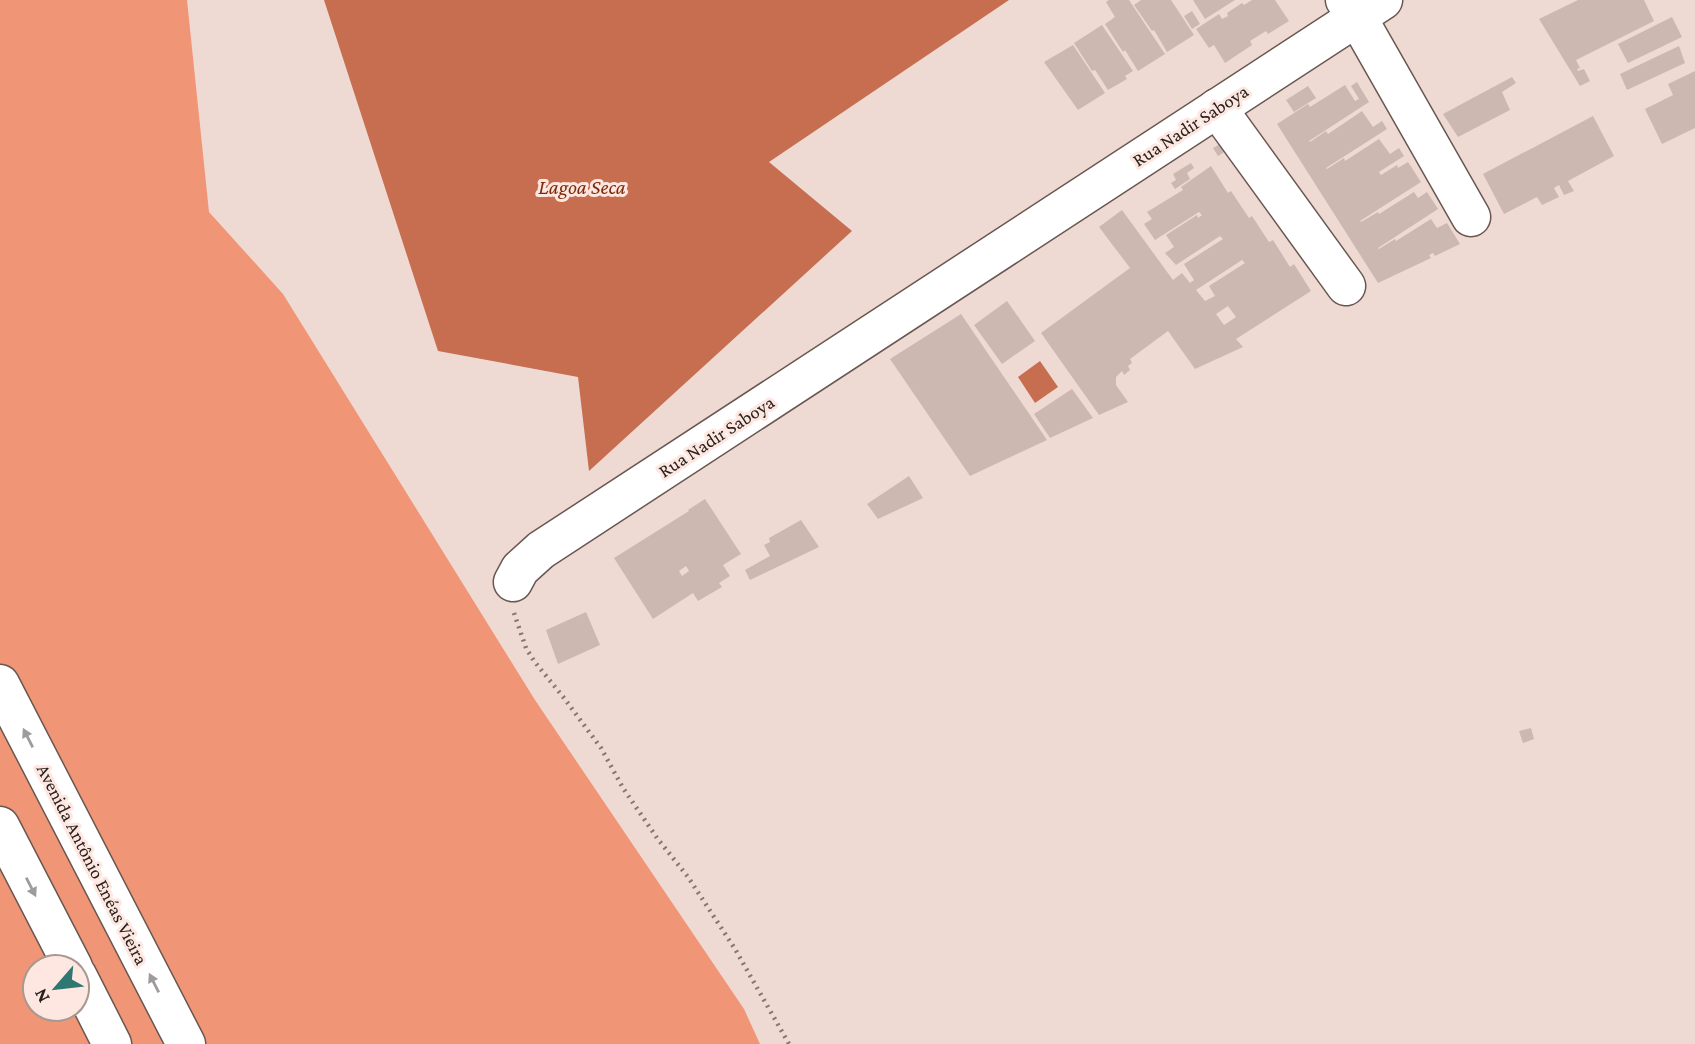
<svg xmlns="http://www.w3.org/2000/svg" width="1695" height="1044" font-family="'Crimson Pro',serif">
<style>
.forest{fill:#f09575;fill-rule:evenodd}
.water{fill:#c66e4f}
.building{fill:#ccb8b1;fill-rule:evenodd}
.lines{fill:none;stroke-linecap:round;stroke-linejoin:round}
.minor-casing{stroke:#695751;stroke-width:41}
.path{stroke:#847671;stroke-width:4.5;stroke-dasharray:2 5;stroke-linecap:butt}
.minor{stroke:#fff;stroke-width:38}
.oneway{fill:#9f9b9a}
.labels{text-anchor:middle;stroke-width:6;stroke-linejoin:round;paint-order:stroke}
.street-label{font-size:19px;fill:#29211e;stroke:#fde7e0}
.water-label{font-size:21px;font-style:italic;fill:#7d2c0a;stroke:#fde7e0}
</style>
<rect width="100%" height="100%" fill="#efdad3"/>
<path class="forest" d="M0,0H187L209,212L283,294L535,700L744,1009L760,1044H0ZM35,967H77V1009H35Z"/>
<g class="water">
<polygon points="324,0 1009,0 769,162 852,231 589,471 578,377 438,351"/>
<polygon points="1040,361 1058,387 1035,403 1018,377"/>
</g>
<g class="building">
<polygon points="1109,0 1129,0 1165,54 1138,71 1125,50 1123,52 1105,24 1115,17 1106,2"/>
<polygon points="1141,0 1171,0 1194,35 1167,52 1154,30 1152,31 1134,5"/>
<polygon points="1193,0 1235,0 1205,19"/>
<polygon points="1252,0 1275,0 1289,21 1268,34 1266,31 1250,41 1252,45 1225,63 1214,45 1209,48 1196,29 1219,14 1222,19 1228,16 1227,13 1242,3 1244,5"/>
<polygon points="1578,0 1644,0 1654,21 1576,60 1580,68 1577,69 1578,71 1584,69 1590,81 1580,86 1539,19"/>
<polygon points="1192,11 1200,24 1192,29 1184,16"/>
<polygon points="1672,17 1682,37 1628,63 1618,44"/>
<polygon points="1102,25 1133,71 1125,76 1127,79 1108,90 1095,70 1092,71 1074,43"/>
<polygon points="1073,45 1105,93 1078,110 1044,62"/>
<polygon points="1679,46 1685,63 1627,90 1620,74"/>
<polygon points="1695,71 1695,128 1662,144 1645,109 1673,95 1668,84"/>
<polygon points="1512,77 1516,83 1502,92 1510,110 1458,137 1443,114"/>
<polygon points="1357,82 1369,102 1309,141 1310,142 1326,131 1328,134 1362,111 1373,127 1382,121 1387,129 1326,168 1327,169 1344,158 1345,161 1379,139 1390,154 1399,148 1404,156 1379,172 1381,175 1397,165 1398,168 1408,162 1421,182 1360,221 1361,222 1378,212 1379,214 1414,192 1418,198 1427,192 1438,209 1378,248 1379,249 1395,239 1396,241 1431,219 1437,228 1447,223 1460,244 1435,256 1433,253 1429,255 1431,258 1378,283 1277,124 1308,104 1310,107 1345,85 1355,101 1359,99 1351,86"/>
<polygon points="1308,86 1316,98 1294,112 1286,100"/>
<polygon points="1593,116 1614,156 1568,181 1574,191 1564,195 1559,185 1554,188 1559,197 1542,205 1537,197 1504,214 1483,174"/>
<polygon points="1227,140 1232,147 1218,156 1213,148"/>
<polygon points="1191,163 1194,168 1187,173 1190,179 1175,189 1171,183 1176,180 1173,174"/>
<path d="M1211,166L1228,193L1231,191L1249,218L1252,216L1269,242L1273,240L1290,267L1294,264L1311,291L1236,339L1243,347L1195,369L1168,331L1130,359L1132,363L1128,366L1130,370L1124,375L1122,371L1116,377V385L1128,402L1099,415L1041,333L1130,268L1099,227L1122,210L1173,280L1182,273L1190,283L1194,280L1184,264L1223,239L1220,236L1176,265L1165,253L1174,247L1166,235L1197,215L1198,218L1202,215L1199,212L1155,240L1144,224L1152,219L1147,212L1183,190L1181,187ZM1242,260L1245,263L1209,286L1215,296L1205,301L1196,290ZM1228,306L1236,317L1224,325L1216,314Z"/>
<polygon points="1007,301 1035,341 1002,364 974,325"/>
<polygon points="961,314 1047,440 970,476 890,359"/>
<polygon points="1072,389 1093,418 1050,438 1034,414"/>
<polygon points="909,476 923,498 878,519 867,504"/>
<path d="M705,499L741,554L723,565L730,576L719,583L722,587L698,601L693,593L653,619L614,558L689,511L688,510ZM686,566L689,571L682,576L679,571Z"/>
<polygon points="801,520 819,547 750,580 745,570 770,556 764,545 770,542 769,538"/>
<polygon points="586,612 600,645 558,664 546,630"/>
<polygon points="1531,728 1534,739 1523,743 1519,731"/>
</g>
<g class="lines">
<defs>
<g id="minor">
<polyline points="1345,0 1357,17 1471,217"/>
<polyline points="1217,108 1346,286"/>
<polyline points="513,582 520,569 541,550 1383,0"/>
<polyline points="0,684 186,1044"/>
<polyline points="0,826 73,967"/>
<polyline points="77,975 112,1044"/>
</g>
</defs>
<use href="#minor" class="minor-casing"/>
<polyline class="path" points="514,613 526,648 534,661 564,698 601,748 623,788 657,838 688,877 735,949 789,1044"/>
<use href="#minor" class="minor"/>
</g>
<defs><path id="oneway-solid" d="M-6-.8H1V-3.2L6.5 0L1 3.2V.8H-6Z" transform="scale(1.75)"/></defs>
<g class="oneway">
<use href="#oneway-solid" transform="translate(28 738) rotate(-117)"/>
<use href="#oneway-solid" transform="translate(31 887) rotate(63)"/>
<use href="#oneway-solid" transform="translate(154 983) rotate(-117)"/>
</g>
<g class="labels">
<g class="street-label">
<text transform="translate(1190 125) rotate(-33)" y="7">Rua Nadir Saboya</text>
<text transform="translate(716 436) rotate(-33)" y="7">Rua Nadir Saboya</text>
<text transform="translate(93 864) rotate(63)" y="7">Avenida Antônio Enéas Vieira</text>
</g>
<g class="water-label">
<text x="582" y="194">Lagoa Seca</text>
</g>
</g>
<g transform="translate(56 988) rotate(242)"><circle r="33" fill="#fde7e0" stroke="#a89892" stroke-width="2"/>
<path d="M0-5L12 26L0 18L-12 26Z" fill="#2e7773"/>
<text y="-10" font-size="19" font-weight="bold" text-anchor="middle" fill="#29211e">N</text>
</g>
</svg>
